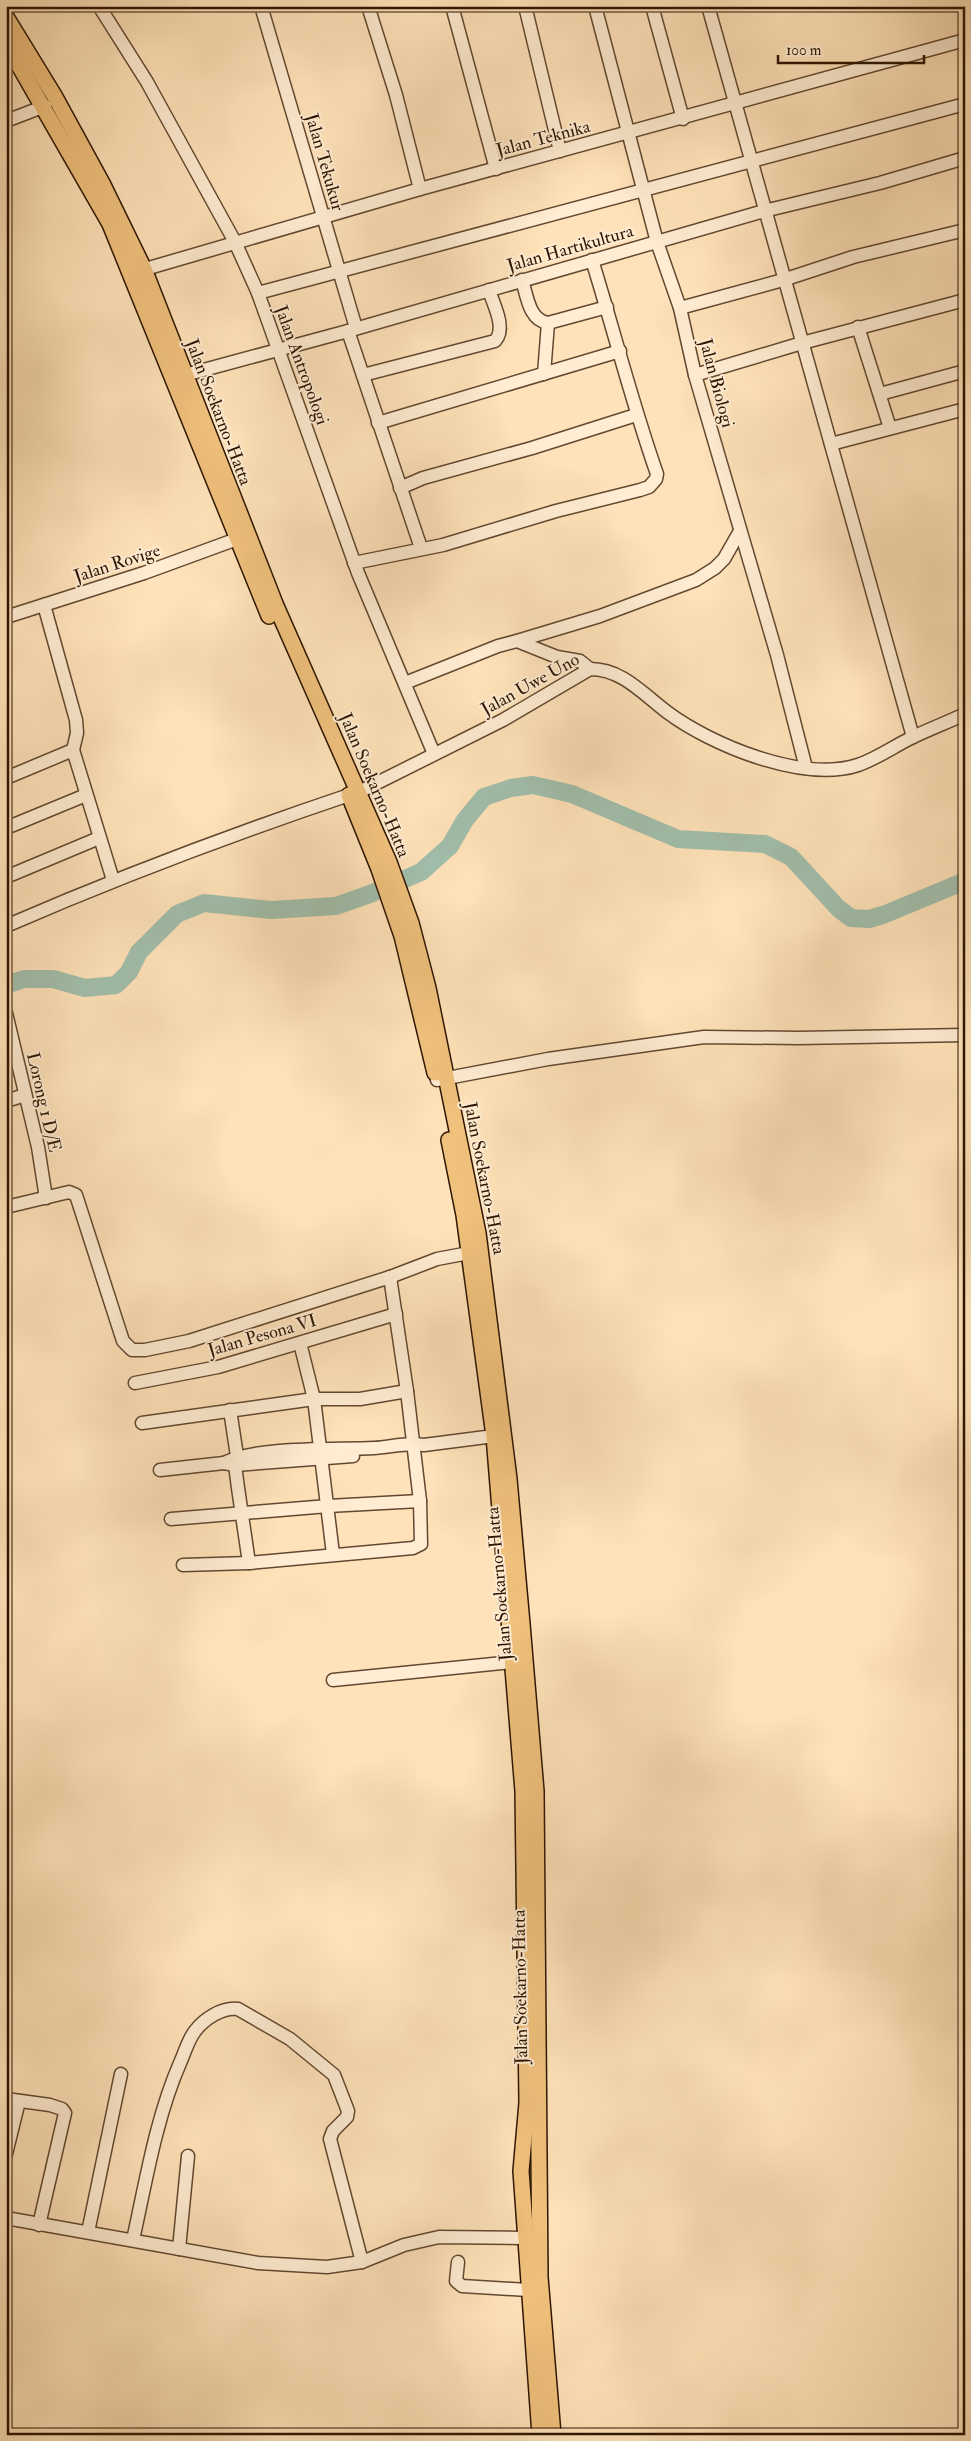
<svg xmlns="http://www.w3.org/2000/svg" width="971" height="2441" font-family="'IM FELL Double Pica',serif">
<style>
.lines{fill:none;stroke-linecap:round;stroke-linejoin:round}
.river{stroke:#a1beab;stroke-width:18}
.minor-casing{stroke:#624830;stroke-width:15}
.major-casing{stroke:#2d1502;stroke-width:18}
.minor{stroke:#ffecd2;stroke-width:12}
.major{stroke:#f0c17c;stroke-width:15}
.labels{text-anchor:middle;stroke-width:4;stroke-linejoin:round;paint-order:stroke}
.street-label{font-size:18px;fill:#2d1502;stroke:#ffecd2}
</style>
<rect width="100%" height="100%" fill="#ffe2b9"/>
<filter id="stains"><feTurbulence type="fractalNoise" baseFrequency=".004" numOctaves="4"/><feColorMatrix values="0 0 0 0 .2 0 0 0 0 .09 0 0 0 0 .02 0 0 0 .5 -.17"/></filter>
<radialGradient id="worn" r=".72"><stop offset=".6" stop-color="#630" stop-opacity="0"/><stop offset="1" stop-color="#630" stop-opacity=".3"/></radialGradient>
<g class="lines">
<polyline class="river" points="6,985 24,979 53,979 85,988 116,985 129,972 139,952 177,914 204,903 271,910 336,906 370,894 421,872 450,846 465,820 484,797 511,788 533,785 572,794 678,839 765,844 791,857 838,908 851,918 869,919 883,915 965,881"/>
<defs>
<g id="minor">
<polyline points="99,6 147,82 235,242 258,293 358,573 434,754"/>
<polyline points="261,6 356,328"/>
<polyline points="368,6 396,95 420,189"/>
<polyline points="452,6 496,169"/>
<polyline points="525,6 560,151"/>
<polyline points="595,6 657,242 680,308 695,375 777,655 806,768"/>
<polyline points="652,6 683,119"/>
<polyline points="708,6 913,737"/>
<polyline points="6,121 45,106"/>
<polyline points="135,272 420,189 965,40"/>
<path d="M522,280C527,296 529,320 548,323"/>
<polyline points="258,293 965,104"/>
<polyline points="680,308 783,280 853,257 965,230"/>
<polyline points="858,327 890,428"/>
<polyline points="348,331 421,548"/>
<polyline points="544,374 548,323 607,307"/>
<polyline points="185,375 348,331 764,211 880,183 965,158"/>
<path d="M363,375L495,341C507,328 493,304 489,290"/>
<polyline points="695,375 802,343 965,300"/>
<polyline points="880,394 965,371"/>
<polyline points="378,423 620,351"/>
<polyline points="831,444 965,409"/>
<polyline points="400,488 423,478 532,448 636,415"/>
<path d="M354,563L443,545L556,511L640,490L649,487L656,479L657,474C632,403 614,331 592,260"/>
<polyline points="44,605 76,720 77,733 73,750"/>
<polyline points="6,617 144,573 237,539"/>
<polyline points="517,641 600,616 696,580 715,568 724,559 740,531"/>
<polyline points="405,683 498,646 517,641 557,657 580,661 590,669"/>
<polyline points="6,778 73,750 113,880"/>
<path d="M359,792L503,720L590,669C622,669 642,693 667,712C711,745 803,783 858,765C876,759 893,747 909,739C927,730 946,723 965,714"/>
<polyline points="6,828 86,795"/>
<polyline points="6,877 99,838"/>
<path d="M6,926C119,877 233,834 349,795"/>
<polyline points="6,1013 38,1147 46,1198"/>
<polyline points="437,1080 548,1059 704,1037 799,1038 965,1035"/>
<polyline points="6,1101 25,1095"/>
<polyline points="6,1207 69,1192 76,1195 123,1341 132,1350 145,1350 189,1341 390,1277 437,1259 469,1253"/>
<polyline points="300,1343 314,1399 333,1554"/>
<polyline points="135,1383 218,1367 396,1314"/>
<polyline points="230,1410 237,1456 235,1465 238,1488 249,1563"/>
<polyline points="142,1423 314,1399 360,1399 407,1391"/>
<path d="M224,1463C258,1446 333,1450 374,1448C391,1447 407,1442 424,1445L494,1436"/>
<polyline points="160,1470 224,1463 235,1465 353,1456"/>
<polyline points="171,1519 328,1506 420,1501"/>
<polyline points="183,1565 249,1563 413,1548 421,1544 420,1501 407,1391 390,1277"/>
<polyline points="333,1680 512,1662"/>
<polyline points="6,2099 50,2105 62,2109 65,2113 39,2225"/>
<polyline points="6,2154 19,2101"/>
<polyline points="6,2218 258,2263 327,2267 362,2262 404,2245 439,2237 524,2238"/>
<polyline points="88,2232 121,2074"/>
<path d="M133,2240C146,2181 156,2118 180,2063C185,2052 188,2040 195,2031C204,2019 222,2007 238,2009L290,2039L334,2075L348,2111L347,2117L333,2131L330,2139L362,2262"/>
<polyline points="179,2249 188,2156"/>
<polyline points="458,2262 456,2281 462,2286 528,2290"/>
</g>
<g id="major">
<polyline points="6,17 55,97 102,183 144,269 276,606 389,862 411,923 428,988 478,1233 509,1479 522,1624 536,1791 540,2277 553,2435"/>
<polyline points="6,43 110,224 269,616"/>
<polyline points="349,795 379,869 402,936 435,1073"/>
<polyline points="449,1140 464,1215 494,1436 523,1791 527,2103 521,2171 540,2435"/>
</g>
</defs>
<use href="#minor" class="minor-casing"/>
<use href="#major" class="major-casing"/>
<use href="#minor" class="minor"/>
<use href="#major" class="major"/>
</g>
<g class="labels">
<g class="street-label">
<text transform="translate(543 138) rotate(-15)" y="6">Jalan Teknika</text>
<text transform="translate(325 162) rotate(74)" y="6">Jalan Tekukur</text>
<text transform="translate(570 248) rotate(-16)" y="6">Jalan Hartikultura</text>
<text transform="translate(302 365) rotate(70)" y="6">Jalan Antropologi</text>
<text transform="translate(717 383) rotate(75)" y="6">Jalan Biologi</text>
<text transform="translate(219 412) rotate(69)" y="6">Jalan Soekarno-Hatta</text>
<text transform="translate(117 563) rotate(-18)" y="6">Jalan Rovige</text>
<text transform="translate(530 684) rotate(-29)" y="6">Jalan Uwe Uno</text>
<text transform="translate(375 785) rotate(67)" y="6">Jalan Soekarno-Hatta</text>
<text transform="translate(44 1102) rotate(77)" y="6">Lorong 1 D/E</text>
<text transform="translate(485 1178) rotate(79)" y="6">Jalan Soekarno-Hatta</text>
<text transform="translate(262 1335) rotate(-16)" y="6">Jalan Pesona VI</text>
<text transform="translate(499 1584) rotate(-95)" y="6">Jalan Soekarno-Hatta</text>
<text transform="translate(520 1987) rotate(-91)" y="6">Jalan Soekarno-Hatta</text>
</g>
</g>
<rect width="971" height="2441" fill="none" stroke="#ffe2b9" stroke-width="25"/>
<rect x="8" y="8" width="956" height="2426" fill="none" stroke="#2d1502" stroke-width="2.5"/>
<rect x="12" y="12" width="946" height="2416" fill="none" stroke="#2d1502"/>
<path d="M778 55v8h146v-8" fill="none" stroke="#2d1502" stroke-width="2.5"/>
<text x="786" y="55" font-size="15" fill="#2d1502" stroke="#ffecd2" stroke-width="4" paint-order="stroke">100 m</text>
<rect width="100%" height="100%" filter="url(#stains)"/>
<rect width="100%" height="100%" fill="url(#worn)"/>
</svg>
